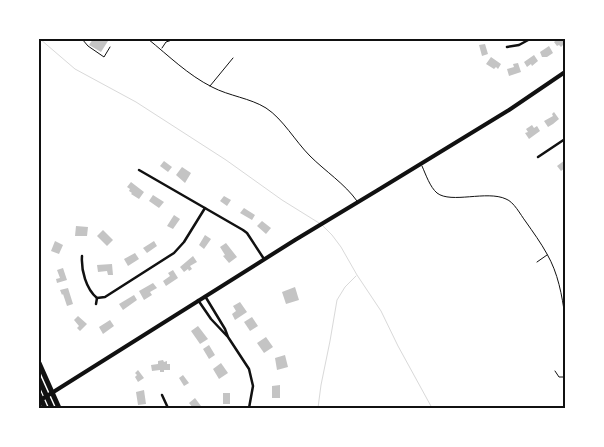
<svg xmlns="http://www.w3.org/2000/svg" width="604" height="447" font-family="Cabin,sans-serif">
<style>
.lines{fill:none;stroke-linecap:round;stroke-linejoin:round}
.stream{stroke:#d9d9d9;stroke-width:1}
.building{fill:#c4c4c4}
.service{stroke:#111;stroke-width:1}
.minor{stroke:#111;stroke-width:2.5}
.tertiary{stroke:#111;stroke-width:4}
.motorway{stroke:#111;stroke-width:5}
.neatline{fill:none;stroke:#111;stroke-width:2}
</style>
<rect width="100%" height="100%" fill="#fff"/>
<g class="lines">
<g class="stream">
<polyline points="40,39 75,69 136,102 226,160 282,200 319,223"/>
<polyline points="322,225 332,235 341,247 357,275 381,311 398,346 432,408"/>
<polyline points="318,408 321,385 330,341 337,300 345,287 356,276"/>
</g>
</g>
<g class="building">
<polygon points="93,39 106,39 108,41 101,52 89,45"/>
<polygon points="558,39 558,40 565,39 565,48 563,45 561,47 559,45 557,46 554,42"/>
<polygon points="485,44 488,54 482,56 479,45"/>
<polygon points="549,46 553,53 547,57 542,57 540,52"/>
<polygon points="534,55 538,61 532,66 531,64 527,67 524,62"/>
<polygon points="491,57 501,64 498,69 496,67 494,69 486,64"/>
<polygon points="518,63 521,72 509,76 507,69 514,67 513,64"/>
<polygon points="554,112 559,119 553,124 548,127 544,121 553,116 552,114"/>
<polygon points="532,125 534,128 537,126 540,131 529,139 525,133 528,132 526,129"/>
<polygon points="565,160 565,168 561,171 557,166"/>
<polygon points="164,161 172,167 168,172 160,166"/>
<polygon points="182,167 191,173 185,183 176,175"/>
<polygon points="131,182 144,192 139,199 131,194 132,193 129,191 130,189 127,187"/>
<polygon points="153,195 164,202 159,208 149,201"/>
<polygon points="224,196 231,200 227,206 220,201"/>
<polygon points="244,208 255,215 252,220 240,213"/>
<polygon points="174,215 180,219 173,229 167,226"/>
<polygon points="262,221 271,228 266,234 257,226"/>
<polygon points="76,226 88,227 87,236 75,236"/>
<polygon points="103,230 113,240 107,246 97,236"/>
<polygon points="205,235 211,239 204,249 199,245"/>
<polygon points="55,241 63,245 59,254 51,251"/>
<polygon points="154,241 157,246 147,253 143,248"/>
<polygon points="226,243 237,257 229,263 223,256 225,255 220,247"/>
<polygon points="135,253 139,259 128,266 124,259"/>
<polygon points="193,256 197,262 190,266 192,269 189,271 188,269 184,272 180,267"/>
<polygon points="112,264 113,275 108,275 107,271 98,272 97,265"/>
<polygon points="63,268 67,280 57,283 56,279 60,278 57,270"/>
<polygon points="173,270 178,278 166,286 163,281 170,276 168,273"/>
<polygon points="153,283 157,288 150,292 152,295 144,300 139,291"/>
<polygon points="295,287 299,300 286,304 282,292"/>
<polygon points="68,288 73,304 67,306 63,294 62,295 60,290"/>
<polygon points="134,295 137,300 123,310 119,304"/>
<polygon points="240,302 247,312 235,320 232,314 236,311 233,306"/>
<polygon points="78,316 87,324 80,331 77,328 79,326 74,320"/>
<polygon points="252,317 258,326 250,331 244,322"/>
<polygon points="110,320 114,326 103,334 99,327"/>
<polygon points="198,326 208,339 200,344 191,331"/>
<polygon points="266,337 273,347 264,353 257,343"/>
<polygon points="209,345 215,355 209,359 203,349"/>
<polygon points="285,355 288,367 277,370 275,358"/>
<polygon points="163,360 164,362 167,361 167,364 170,364 170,370 164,370 164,372 160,372 160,370 152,371 151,365 158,364 158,361"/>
<polygon points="221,363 228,373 219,379 213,369"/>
<polygon points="138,370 144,378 138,382 135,377 137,375 135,373"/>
<polygon points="183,375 189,383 184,386 179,378"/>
<polygon points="280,385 280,398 272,398 272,386"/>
<polygon points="144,390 146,404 138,405 136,392"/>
<rect x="223" y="393" width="7" height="11"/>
<polygon points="195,398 201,406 198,408 193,408 189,403"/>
</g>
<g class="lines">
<g class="service">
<polyline points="82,39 88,46 104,57 110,47"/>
<path d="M148,39C169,56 188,75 212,87C229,96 250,98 266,108C283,119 295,141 310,156C325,171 345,184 357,201"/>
<polyline points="236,39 236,40"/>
<polyline points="162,48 166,42 175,39"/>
<polyline points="210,86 233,58"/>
<path d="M422,166C426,175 430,187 437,193C451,204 487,190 506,199C514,202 520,214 526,222C533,232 541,243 547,254C558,273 562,295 565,317"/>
<polyline points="537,262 547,255"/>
<polyline points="555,371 559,377 565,377"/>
</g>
<g class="minor">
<polyline points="507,47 519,45 530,39"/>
<polyline points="538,157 565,139"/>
<polyline points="139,170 243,230 247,233 264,259"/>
<path d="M82,256C81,270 86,289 97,298L105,297L174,253L184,242L205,208"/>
<polyline points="205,296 225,329 228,337 249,369 253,386 249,408"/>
<polyline points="198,300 211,319 227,336"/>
<polyline points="96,304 97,298"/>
<polyline points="162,395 168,408"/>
</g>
<polyline class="tertiary" points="39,401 295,240 378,190 509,110 565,72"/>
<g class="motorway">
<polyline points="39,363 59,408"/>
<polyline points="39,379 52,408"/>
<polyline points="39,394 45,408"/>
</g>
</g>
<rect width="604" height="447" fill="none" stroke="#ffffff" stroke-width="80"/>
<rect x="40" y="40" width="524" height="367" class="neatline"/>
</svg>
